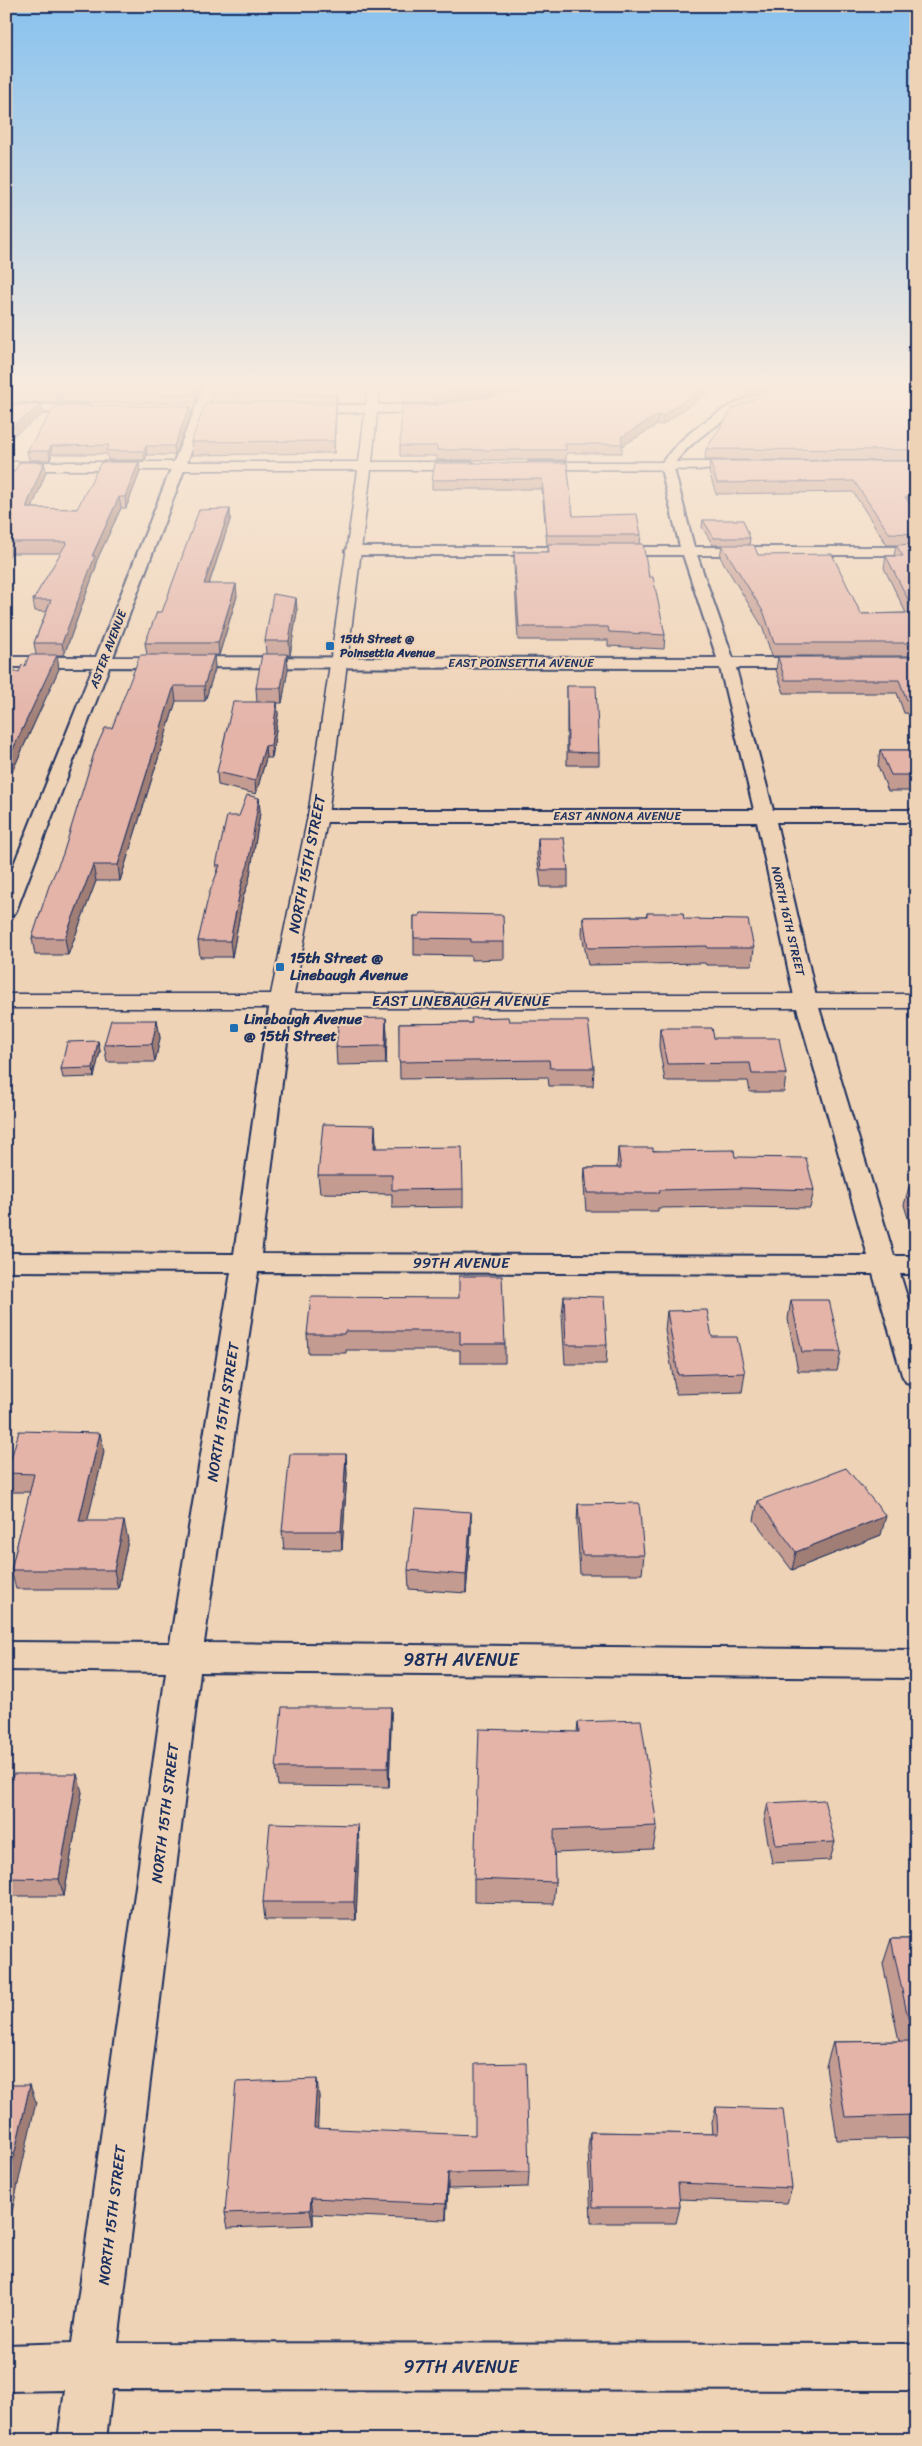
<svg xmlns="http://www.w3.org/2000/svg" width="922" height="2446" font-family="Sriracha,sans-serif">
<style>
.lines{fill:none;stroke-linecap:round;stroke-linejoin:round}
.minor-casing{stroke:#1b2f5e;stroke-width:4}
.tertiary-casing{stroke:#1b2f5e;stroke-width:3}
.minor{fill:#efd3b6;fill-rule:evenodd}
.tertiary{fill:#efd3b6;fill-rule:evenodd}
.wall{fill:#c49b91;stroke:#1b2f5e}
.shaded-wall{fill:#a07e76;stroke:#1b2f5e}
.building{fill:#e4b4a9;stroke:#1b2f5e}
.poi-dot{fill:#1f6fb2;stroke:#efd3b6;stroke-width:2}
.labels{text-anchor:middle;stroke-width:4;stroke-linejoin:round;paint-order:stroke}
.far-poi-label{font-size:12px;font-weight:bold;fill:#1b2f5e;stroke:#efd3b6;text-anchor:start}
.far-street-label{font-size:12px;fill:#1b2f5e;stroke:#efd3b6}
.street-label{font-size:15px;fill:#1b2f5e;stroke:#efd3b6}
.poi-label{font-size:15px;font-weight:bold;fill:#1b2f5e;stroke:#efd3b6;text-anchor:start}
.near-street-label{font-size:18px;fill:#1b2f5e;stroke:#efd3b6}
</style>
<rect width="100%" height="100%" fill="#efd3b6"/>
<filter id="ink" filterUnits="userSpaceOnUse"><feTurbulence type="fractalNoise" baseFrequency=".02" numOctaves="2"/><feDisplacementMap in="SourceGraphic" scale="10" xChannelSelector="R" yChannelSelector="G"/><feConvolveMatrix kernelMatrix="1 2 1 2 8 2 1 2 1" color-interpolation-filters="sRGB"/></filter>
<g filter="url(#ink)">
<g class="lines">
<defs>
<g id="minor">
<path d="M204,386H216L113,657L717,658L683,555H352L345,551L352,547H680L660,465C688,425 751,386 800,386C791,395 773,398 761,403C726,417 696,435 673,465L694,547H916V555H697L733,658H813L821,663L813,668H736L773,810H916V822H776L817,1001L894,1256H916V1274H900L916,1326V1385L906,1382L902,1375L873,1274L258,1272L204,1643L916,1650V1678L200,1672L118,2343L916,2344V2390L112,2389L106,2440H58L65,2390L6,2391V2345L72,2343L166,1672L6,1670V1642L170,1643L231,1272L6,1271V1253L234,1254L270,1001L273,996L281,994L289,996L292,1001L261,1254L868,1256L795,1001L757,822H318L311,820L308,816L311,812L318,810H754L720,668L109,667L16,911L13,915L6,917V884L93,667H6V657H96Z"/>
<polygon points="6,404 87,405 93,409 87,413 6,412"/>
<polygon points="301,405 437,405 443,409 437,413 297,412 297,406"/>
</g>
<g id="tertiary">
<polygon points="368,386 380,386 372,462 472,462 479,466 472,470 371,470 328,816 294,994 916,994 916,1008 6,1008 6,994 271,994 308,816 358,470 6,470 6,462 359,462"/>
<polygon points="530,462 747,462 754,466 747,470 525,469 523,466"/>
</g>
</defs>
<use href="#minor" class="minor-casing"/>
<use href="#tertiary" class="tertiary-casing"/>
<use href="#minor" class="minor"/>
<use href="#tertiary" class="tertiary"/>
</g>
<g class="wall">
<polygon points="6,386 202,386 196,403 63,402 62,399 58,402 6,403"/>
<polygon points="214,386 338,386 337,403 336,403 336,414 334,453 192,455 191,442 212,402 211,394"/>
<polygon points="717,386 662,425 657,425 622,446 622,453 566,453 566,460 437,460 437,456 400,456 400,446 435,405 527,391"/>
<polygon points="916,386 916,461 705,460 706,449"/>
<polygon points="522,390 435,403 403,403 403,394"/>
<polygon points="190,406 191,414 175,455 147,455 145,460 108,460 107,454 52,454 50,460 29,460 27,451"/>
<polygon points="710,461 916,461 916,509 913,509 916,513 916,656 772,656 762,626 720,557 722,545 713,545 702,527 703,520 750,538 749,545 758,555 861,614 906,613 884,568 886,556 894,556 896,545 887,545 853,492 716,494 709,472"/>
<polygon points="44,462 46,472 32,508 77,509 140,472 126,508 121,508 96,562 96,567 64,655 57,655 59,669 6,785 6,672 19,672 36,655 34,643 46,612 35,611 33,600 61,553 11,553 6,561 6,484"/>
<polygon points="567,463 573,516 641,535 640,544 665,635 664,649 608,646 608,640 518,640 514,564 514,552 548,552 548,545 547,545 542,489 432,489 432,480"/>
<polygon points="230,509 230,520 209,584 237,596 219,655 214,655 215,669 205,701 176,701 120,881 96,881 68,955 35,955 32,938 112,728 147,655 145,643 162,612"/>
<polygon points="296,598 297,612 290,655 287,655 288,669 282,703 277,703 278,715 272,758 266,758 256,794 218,785 217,772 257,702 256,688 266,654 265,641"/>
<polygon points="778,657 916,657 916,714 904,713 897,693 784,693 776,670"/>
<polygon points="567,686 599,753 599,765 567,765"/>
<polygon points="880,750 916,750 916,791 888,791 878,766"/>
<polygon points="259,798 260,813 249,881 243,897 232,957 200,957 198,941 217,874 216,865 239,816"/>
<polygon points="538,838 568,870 568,887 541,887 537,854"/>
<polygon points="647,913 684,919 754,948 752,965 706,965 705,963 588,965 582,934 583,917 647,916"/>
<polygon points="414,916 504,942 504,959 471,960 471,956 414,955"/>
<polygon points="386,1018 387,1036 386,1064 337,1065 336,1047"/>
<polygon points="157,1020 160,1038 155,1062 107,1062 104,1045"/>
<polygon points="509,1021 594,1068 593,1086 549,1086 548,1077 400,1079 399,1024 471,1023"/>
<polygon points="660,1028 714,1038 786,1074 784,1092 750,1092 748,1081 665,1081 659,1046"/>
<polygon points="98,1041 100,1051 94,1077 63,1078 61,1069"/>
<polygon points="375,1125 376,1148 463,1189 463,1207 392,1208 392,1194 320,1193 318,1175"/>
<polygon points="618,1148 735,1157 814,1190 810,1208 738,1207 658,1208 658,1211 586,1211 584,1186 585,1168 617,1168"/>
<polygon points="909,1187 916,1187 916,1234 913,1234 904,1205"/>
<polygon points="564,1296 607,1345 606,1364 565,1364 562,1315"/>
<polygon points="459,1298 505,1344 505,1363 460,1363 460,1350 346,1350 346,1353 308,1353 307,1334"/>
<polygon points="791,1300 841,1352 837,1371 798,1371 788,1319"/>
<polygon points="667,1311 712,1337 745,1373 742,1392 676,1394 665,1330"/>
<polygon points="104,1452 87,1521 128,1540 118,1589 16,1589 11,1570 30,1492 12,1492 7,1473"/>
<polygon points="346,1454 347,1473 342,1550 284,1549 282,1531"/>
<polygon points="758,1501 881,1535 792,1570 754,1520"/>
<polygon points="578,1504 644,1555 642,1574 580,1574 577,1522"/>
<polygon points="471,1512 471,1531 466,1593 409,1589 408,1570"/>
<polygon points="391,1707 391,1726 389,1787 278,1786 276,1768"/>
<polygon points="578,1722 657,1826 653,1849 554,1853 555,1882 553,1904 474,1902 474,1879 577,1732"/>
<polygon points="82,1792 64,1896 6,1896 6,1806"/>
<polygon points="768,1803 835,1842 830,1860 772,1863 764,1821"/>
<polygon points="359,1843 356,1920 265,1920 263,1902"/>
<polygon points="891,1939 916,1939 916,2138 837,2140 826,2066 833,2042 899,2041 883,1964"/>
<polygon points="319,2096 317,2129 529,2172 528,2187 448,2189 446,2220 313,2214 313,2225 228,2228 225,2213"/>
<polygon points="716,2107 792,2188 787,2203 679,2199 680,2207 676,2223 591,2223 588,2148 590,2132 713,2134 712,2123"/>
</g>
<g class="shaded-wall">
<polygon points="198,386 202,386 196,403 195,394"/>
<polygon points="337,386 338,386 337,403 336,394"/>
<polygon points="485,386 531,386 522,390 435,403 435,394"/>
<polygon points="705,386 717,386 662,425 662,416"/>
<polygon points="747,386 779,386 746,397"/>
<polygon points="65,387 61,393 62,399 58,402 57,393"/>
<polygon points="336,403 336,414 334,453 334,441"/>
<polygon points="42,405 43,414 6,441 6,431"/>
<polygon points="190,406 191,414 175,455 174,446"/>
<polygon points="658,415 657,425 622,446 621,437"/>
<polygon points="51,446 52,454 50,460 49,451"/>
<polygon points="146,446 147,455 145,460 144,451"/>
<polygon points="44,462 46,472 28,519 26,508"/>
<polygon points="139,462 140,472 126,508 125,497"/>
<polygon points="119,497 121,508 96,562 96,567 64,655 62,643 92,556"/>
<polygon points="230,509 230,520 205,596 204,584"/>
<polygon points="9,542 11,553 6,561 6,547"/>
<polygon points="236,584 237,596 219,655 218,643"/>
<polygon points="296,598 297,612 290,655 289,641"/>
<polygon points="287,654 288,669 282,703 281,688"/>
<polygon points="57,655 59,669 6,785 6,764"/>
<polygon points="214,655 215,669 205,701 204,686"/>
<polygon points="174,686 176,701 120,881 118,865"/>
<polygon points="277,702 278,715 272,758 271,745"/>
<polygon points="265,746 266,758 256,794 255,781"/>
<polygon points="259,798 260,813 249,881 243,897 232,957 230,941"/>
<polygon points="93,865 96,881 68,955 65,938"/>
<polygon points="386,1018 387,1036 386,1064 385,1046"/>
<polygon points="157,1020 160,1038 155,1062 152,1044"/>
<polygon points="98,1041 100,1051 94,1077 93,1068"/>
<polygon points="375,1125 376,1143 375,1166 374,1148"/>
<polygon points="100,1433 104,1452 83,1540 79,1521"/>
<polygon points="346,1454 347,1473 342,1550 341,1531"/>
<polygon points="471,1512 471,1531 466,1593 466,1575"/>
<polygon points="886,1516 881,1535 792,1570 796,1552"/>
<polygon points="124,1521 128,1540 118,1589 114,1570"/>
<polygon points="391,1707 391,1726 389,1787 388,1768"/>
<polygon points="77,1774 82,1792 64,1896 59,1879"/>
<polygon points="358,1825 359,1843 356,1920 354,1902"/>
<polygon points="317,2079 319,2096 317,2144 314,2128"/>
<polygon points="30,2085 36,2102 6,2239 6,2191"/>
<polygon points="448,2173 448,2189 446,2220 446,2204"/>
<polygon points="311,2198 313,2214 313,2225 310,2210"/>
</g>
<g class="building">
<polygon points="6,386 198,386 195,394 61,393 65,387 57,393 6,394"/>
<polygon points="214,386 337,386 336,394 211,394"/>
<polygon points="403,386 485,386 435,394 403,394"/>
<polygon points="537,386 705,386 662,416 658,415 621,437 622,444 565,444 566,450 437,450 437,446 400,446 402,405 435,405 527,391"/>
<polygon points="786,386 916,386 916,450 706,449 733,408"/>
<polygon points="206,402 336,403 334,441 191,442"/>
<polygon points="6,405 42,405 6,431"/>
<polygon points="55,406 190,406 174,446 146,446 144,451 106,451 109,445 51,446 49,451 27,451"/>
<polygon points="710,461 916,461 916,497 905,497 916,513 916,534 889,533 854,481 717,483"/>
<polygon points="20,462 44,462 26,508 77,509 101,462 139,462 125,497 119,497 92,556 95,556 62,643 34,643 51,600 33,600 67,542 9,542 6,547 6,484"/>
<polygon points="435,463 567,463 573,516 637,514 641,535 547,535 542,479 432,480"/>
<polygon points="230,509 204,584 236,584 218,643 145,643 157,612 162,612 199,510"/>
<polygon points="703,520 743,520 750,538 714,538"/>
<polygon points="548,544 643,544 649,577 653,577 665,635 609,632 608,627 519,627 514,552 549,552"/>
<polygon points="916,544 916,643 774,643 764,613 722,545 754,545 758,555 832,554 861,614 915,613 886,556 903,556 896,545"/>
<polygon points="273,594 296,598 289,641 265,641"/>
<polygon points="262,654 287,654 281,688 256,688"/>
<polygon points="29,655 57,655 6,764 6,672 19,672 22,665 25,666"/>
<polygon points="140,655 214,655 204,686 174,686 118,865 93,865 65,938 32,938 49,886 63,854 95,750 105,728 112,728"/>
<polygon points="778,657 916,657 916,700 907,700 899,680 785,680"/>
<polygon points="567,686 596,686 599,753 568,752"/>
<polygon points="233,702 277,702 271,745 265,746 255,781 217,772"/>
<polygon points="880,750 916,750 916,775 891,775"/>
<polygon points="247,795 259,798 248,865 242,881 230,941 198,941 209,894 220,865 216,865 227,816 239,816"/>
<polygon points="538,838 564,838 568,870 541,870"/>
<polygon points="420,913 503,915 504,942 471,942 471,939 414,938 414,916 419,916"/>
<polygon points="647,913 683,913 684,919 748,920 754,948 708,948 707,946 588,948 583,917 647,916"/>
<polygon points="508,1017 509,1021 588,1021 594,1068 550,1068 549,1060 399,1062 399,1024 472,1023 471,1018"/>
<polygon points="386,1018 385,1046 336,1047 339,1019"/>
<polygon points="111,1020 157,1020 152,1044 104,1045"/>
<polygon points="660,1028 712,1028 714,1038 779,1038 786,1074 752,1074 750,1063 667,1064"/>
<polygon points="98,1041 93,1068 61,1069 67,1042"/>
<polygon points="323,1124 375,1125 374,1148 462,1147 463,1189 392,1190 392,1175 318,1175"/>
<polygon points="618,1148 653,1148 653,1151 734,1150 735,1157 806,1158 814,1190 741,1188 659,1190 660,1193 587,1193 585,1168 621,1168"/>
<polygon points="909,1187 916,1187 916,1210"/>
<polygon points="459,1276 502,1276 505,1344 460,1344 460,1331 345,1331 344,1334 307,1334 311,1297 459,1298"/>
<polygon points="564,1296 604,1297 607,1345 566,1345"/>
<polygon points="791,1300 829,1300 841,1352 802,1352"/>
<polygon points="707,1310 712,1337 737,1337 745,1373 678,1375 667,1311"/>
<polygon points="19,1431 100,1433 79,1521 124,1521 114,1570 11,1570 34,1474 7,1473"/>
<polygon points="290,1454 346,1454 341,1531 282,1531"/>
<polygon points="846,1468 886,1516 796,1552 758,1501"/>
<polygon points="639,1503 644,1555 582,1555 578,1504"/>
<polygon points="415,1508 471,1512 466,1575 408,1570"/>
<polygon points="282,1707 391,1707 388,1768 276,1768"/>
<polygon points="641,1720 657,1826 554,1830 555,1882 474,1879 479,1729 579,1732 578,1722"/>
<polygon points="13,1774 77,1774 59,1879 6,1878 6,1806"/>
<polygon points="824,1800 835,1842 776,1845 768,1803"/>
<polygon points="270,1823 358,1825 354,1902 263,1902"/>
<polygon points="891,1939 916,1939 916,2115 845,2117 833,2042 913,2041"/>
<polygon points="526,2063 529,2172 448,2173 446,2204 311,2198 310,2210 225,2213 236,2082 317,2079 314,2128 475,2135 475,2064"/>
<polygon points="6,2085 30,2085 6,2191"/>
<polygon points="716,2107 783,2109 792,2188 678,2183 680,2207 593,2207 590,2132 718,2134"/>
</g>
</g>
<linearGradient id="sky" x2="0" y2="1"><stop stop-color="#88c2ef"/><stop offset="0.53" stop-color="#f8ebde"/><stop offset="1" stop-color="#f8ebde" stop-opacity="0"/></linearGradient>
<rect width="922" height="729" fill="url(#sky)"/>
<g class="poi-dot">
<rect x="325" y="641" width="10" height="10" rx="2.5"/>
<rect x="275" y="962" width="10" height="10" rx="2.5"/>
<rect x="229" y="1023" width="10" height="10" rx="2.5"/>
</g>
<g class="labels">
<g class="far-poi-label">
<text x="340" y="643">15th Street @<tspan x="340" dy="14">Poinsettia Avenue</tspan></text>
</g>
<g class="far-street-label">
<text transform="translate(108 649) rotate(-69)" y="4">ASTER AVENUE</text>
<text x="521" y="667">EAST POINSETTIA AVENUE</text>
<text x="617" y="820">EAST ANNONA AVENUE</text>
<text transform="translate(788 921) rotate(77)" y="4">NORTH 16TH STREET</text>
</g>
<g class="street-label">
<text transform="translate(307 864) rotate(-79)" y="5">NORTH 15TH STREET</text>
<text x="461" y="1006">EAST LINEBAUGH AVENUE</text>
<text x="461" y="1268">99TH AVENUE</text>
<text transform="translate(223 1412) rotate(-81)" y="5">NORTH 15TH STREET</text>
<text transform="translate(165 1813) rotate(-83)" y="5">NORTH 15TH STREET</text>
<text transform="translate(112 2215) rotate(-83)" y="5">NORTH 15TH STREET</text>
</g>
<g class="poi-label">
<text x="290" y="963">15th Street @<tspan x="290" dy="17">Linebaugh Avenue</tspan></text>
<text x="244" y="1024">Linebaugh Avenue<tspan x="244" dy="17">@ 15th Street</tspan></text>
</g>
<g class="near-street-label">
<text x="461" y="1666">98TH AVENUE</text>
<text x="461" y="2373">97TH AVENUE</text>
</g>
</g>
<rect width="922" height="2446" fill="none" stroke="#efd3b6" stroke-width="25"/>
<rect x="12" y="12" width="897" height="2421" fill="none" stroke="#1b2f5e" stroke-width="2" filter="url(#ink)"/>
</svg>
